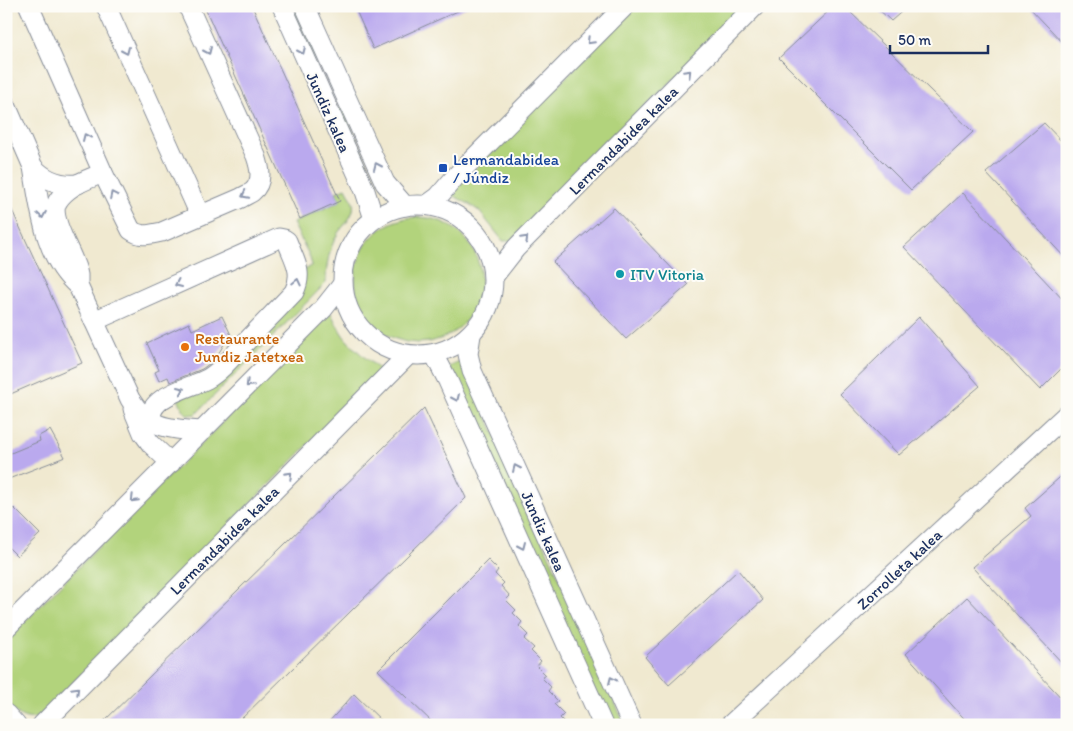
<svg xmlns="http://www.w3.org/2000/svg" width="1073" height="731" font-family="Itim,sans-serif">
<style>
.green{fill:#b2d37b;stroke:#66816c}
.building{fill:#baa9ee}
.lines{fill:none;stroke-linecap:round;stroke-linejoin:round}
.minor-casing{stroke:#868c97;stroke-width:21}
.minor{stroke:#fff;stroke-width:19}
.oneway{stroke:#8d97ae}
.transit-dot{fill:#1a4fb4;stroke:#fdfcf7;stroke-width:2}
.culture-dot{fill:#0f9aa8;stroke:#fdfcf7;stroke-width:2}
.food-dot{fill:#e8710a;stroke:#fdfcf7;stroke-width:2}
.labels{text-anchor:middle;stroke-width:4;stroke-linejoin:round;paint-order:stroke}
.street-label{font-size:16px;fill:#1b2f5e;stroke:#fdfcf7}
.transit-label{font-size:16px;fill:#164399;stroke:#fdfcf7;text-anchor:start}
.culture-label{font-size:16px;fill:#0d838f;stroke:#fdfcf7;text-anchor:start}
.food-label{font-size:16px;fill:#c56008;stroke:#fdfcf7;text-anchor:start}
</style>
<rect width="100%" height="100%" fill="#fdfcf7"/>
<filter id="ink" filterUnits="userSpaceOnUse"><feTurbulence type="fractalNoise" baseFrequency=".02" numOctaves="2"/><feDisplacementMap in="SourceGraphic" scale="10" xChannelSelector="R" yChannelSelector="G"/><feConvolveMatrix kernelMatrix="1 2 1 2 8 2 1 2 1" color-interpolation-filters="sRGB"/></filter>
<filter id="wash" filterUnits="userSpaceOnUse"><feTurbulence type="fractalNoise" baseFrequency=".0096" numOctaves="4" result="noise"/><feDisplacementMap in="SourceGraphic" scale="20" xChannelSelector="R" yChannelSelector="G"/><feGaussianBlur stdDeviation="1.12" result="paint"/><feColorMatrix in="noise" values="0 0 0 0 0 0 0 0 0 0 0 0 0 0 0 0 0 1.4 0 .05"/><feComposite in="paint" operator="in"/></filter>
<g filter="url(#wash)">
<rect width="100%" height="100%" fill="#f0e9d0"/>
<g class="green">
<polygon points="290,6 297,6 321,59 315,61"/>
<polygon points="637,6 747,6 512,240 508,241 503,241 479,211 469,204 450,194"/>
<polygon points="342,108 367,164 361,165 335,110"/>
<path d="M346,188C349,194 355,202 353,210C351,219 343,226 338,233C329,249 326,265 326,283L196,414L188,415L184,411L178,399L206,387L304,270L312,265L309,255L293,223L340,201L336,192Z"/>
<circle cx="418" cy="280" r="63"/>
<path d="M331,313C335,321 339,330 345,338C355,350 367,359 379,369V373L39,717C24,722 16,713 6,703V640Z"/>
<polygon points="462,361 625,725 610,725 449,367"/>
</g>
<g id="blocks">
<g class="building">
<polygon points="204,6 252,6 340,201 300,219"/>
<polygon points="354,6 469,6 373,49"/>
<polygon points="834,6 844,6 973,132 911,190 779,58"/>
<polygon points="875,6 908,6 891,21"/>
<polygon points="1028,6 1067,6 1067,47"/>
<polygon points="1044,123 1067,147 1067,260 986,173"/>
<polygon points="963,193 1067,304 1067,363 1040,390 904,247"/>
<polygon points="6,197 82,363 6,396"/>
<polygon points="614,208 688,285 626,339 553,262"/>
<polygon points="222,316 232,337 227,339 220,351 210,363 202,369 170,382 168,377 159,381 155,372 159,370 147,343 189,323 192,330"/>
<polygon points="919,317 980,386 899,455 840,394"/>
<polygon points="424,408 466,498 235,725 100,725"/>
<polygon points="50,430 65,457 6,480 6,455 40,441 39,436"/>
<polygon points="1067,471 1067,668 972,567 1031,516 1025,508"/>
<polygon points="14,508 40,534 17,556 6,545 6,515"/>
<polygon points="488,560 498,570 495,574 504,583 501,586 510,596 506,600 516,610 513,613 522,622 519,626 528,635 524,639 534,648 531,651 541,661 537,666 546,675 542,678 551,687 548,691 558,701 554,704 564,714 560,718 567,725 435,725 378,670"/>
<polygon points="738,570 763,600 669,685 645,657"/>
<polygon points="967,597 1067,704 1067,720 1061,725 970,725 906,654"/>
<polygon points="354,694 386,725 326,725"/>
</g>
</g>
</g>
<g filter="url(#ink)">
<use href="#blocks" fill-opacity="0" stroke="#868c97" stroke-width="1"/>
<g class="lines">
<defs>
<g id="minor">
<path d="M29,6L103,173C91,178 78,182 68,190C63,194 58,199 56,205C50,222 75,256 78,275C78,278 78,283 78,286L130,399C148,429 170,429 202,431"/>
<polyline points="106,6 200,215"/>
<polyline points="282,6 365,191 374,219"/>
<polyline points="305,6 385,183 405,206"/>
<path d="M6,105L33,167C45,180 60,186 78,184"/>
<path d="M33,167C40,208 44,257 78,286"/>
<path d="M103,173L131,230C142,238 150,234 162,232L241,198C244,196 249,194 252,192C264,182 260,168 256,156L188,6"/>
<circle cx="418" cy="280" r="75"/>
<polyline points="427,205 438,197 456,176 625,6"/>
<polyline points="494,276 516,248 755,6"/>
<path d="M94,321L279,238L284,239L287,241C294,260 304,272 294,292C277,310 260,327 243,345C232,357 221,371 207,379C190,388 144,397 152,422"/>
<polyline points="471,335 468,354 472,371 632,725"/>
<polyline points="434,354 448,381 603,725"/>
<polyline points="133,409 143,433 151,444 171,463"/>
<polyline points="6,628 323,309 342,285"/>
<polyline points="6,714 16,725"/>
<polyline points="42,725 408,355"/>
<polyline points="730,725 1067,414"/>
</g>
</defs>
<use href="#minor" class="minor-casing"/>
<use href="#minor" class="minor"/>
</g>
<defs><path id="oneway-chevron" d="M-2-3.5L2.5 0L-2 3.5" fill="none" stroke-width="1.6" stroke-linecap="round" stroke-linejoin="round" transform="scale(1.25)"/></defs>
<g class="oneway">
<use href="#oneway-chevron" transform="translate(590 41) rotate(135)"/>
<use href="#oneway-chevron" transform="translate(126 51) rotate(66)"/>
<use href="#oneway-chevron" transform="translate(208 51) rotate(66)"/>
<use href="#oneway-chevron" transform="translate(302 51) rotate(66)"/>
<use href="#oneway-chevron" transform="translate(688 73) rotate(-45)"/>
<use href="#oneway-chevron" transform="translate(86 137) rotate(-114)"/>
<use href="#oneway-chevron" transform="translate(377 166) rotate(-114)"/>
<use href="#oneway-chevron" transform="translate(113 195) rotate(-116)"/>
<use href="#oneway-chevron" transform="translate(245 195) rotate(153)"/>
<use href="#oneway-chevron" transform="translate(42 215) rotate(80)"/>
<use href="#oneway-chevron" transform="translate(525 239) rotate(-45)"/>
<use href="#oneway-chevron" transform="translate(297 282) rotate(-77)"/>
<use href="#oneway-chevron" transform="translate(178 284) rotate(156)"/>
<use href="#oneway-chevron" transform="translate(249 384) rotate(135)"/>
<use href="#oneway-chevron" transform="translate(181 390) rotate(-23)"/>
<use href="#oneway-chevron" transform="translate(456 398) rotate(66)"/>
<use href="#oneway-chevron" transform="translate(516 468) rotate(-114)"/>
<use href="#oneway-chevron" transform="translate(289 475) rotate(-45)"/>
<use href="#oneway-chevron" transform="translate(134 499) rotate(135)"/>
<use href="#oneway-chevron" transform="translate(522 546) rotate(66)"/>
<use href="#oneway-chevron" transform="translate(612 680) rotate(-114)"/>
<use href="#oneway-chevron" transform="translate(76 690) rotate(-45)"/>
</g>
</g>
<rect class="transit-dot" x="438" y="163" width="10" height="10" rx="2.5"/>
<circle class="culture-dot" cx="620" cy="274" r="5"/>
<circle class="food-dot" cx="185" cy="347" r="5"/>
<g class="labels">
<g class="street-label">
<text transform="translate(329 112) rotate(66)" y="6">Jundiz kalea</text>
<text transform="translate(623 140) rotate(-45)" y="6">Lermandabidea kalea</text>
<text transform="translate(544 531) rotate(66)" y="6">Jundiz kalea</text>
<text transform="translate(224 540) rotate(-45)" y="6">Lermandabidea kalea</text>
<text transform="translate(899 569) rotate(-43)" y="6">Zorrolleta kalea</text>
</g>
<g class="transit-label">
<text x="453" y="165">Lermandabidea<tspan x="453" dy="18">/ Júndiz</tspan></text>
</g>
<g class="culture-label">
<text x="630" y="280">ITV Vitoria</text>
</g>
<g class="food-label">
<text x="195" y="344">Restaurante<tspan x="195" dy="18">Jundiz Jatetxea</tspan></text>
</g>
</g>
<rect width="1073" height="731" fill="none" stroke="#fdfcf7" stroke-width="25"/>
<path d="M890 45v8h98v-8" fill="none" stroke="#1b2f5e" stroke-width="2.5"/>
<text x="898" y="45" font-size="15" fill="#1b2f5e" stroke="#fdfcf7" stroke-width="4" paint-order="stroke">50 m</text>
</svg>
